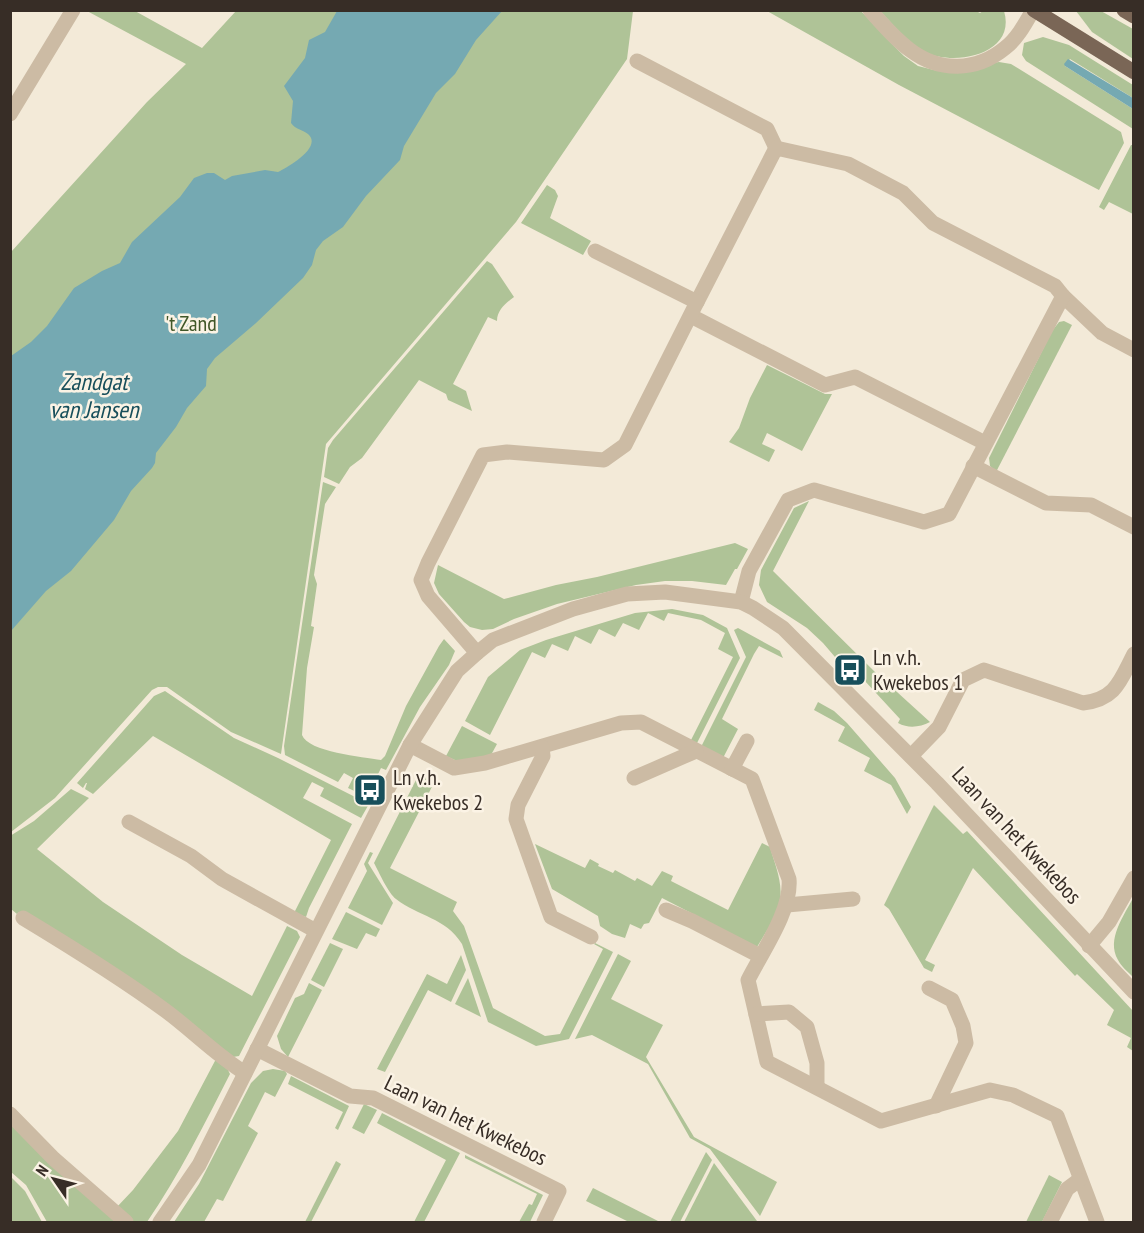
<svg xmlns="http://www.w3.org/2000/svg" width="1144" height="1233" font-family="'PT Sans Narrow',sans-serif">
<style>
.green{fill:#afc397}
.water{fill:#75a9b2}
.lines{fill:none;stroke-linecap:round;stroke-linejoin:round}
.street{stroke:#ccbba4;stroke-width:15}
.primary{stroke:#7a6656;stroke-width:15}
.labels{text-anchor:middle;stroke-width:5;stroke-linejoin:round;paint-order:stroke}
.park-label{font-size:22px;fill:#405728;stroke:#fbf3e5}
.poi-label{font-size:22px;fill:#372d26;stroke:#fbf3e5;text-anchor:start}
.street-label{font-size:22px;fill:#372d26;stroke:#fbf3e5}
.water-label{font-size:24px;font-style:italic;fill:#184f5b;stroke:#fbf3e5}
</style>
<rect width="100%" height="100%" fill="#f3ead8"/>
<g class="green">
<path d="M974,10L980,13L983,11H1004C1017,54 955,67 925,52C907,43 894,25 880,11Z"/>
<polygon points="87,11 135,11 202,48 236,11 633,11 627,59 516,222 326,444 281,754 231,732 167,687 158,687 152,690 55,798 11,832 11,252 147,102 186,64"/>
<polygon points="767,11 861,11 892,44 904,56 918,66 938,71 999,62 1011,64 1121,132 1124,143 1099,190 899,85"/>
<polygon points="1076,11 1101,11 1133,29 1133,59 1092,32"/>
<polygon points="1043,37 1069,45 1133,85 1133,98 1070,59 1065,66 1133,109 1133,129 1026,61 1022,55 1024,43"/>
<polygon points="1131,145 1133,145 1133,214 1109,202 1104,210 1099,207"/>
<polygon points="547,185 555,190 558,196 550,218 591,241 583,255 521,223"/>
<path d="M487,261L492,264L514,297C506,303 497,310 497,321L488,317L453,384L466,391L472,411L448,400L446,394L419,380L362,458L350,467L339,484L324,477L328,448L333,440Z"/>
<polygon points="1064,321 1072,325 996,472 990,466 989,458 1052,331 1059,322"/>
<polygon points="767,365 825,394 832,394 802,451 767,433 762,444 775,450 769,462 729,442 739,428 750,398"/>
<path d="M323,482L336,487L325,504L314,575L317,584L311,626L314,627L307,668L302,735C308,752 363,757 381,760L385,756L406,706L439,646L444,639L455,651L449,665L420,707L386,770L381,768L367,797L348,788L353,778L344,773L338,782L285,755L284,746Z"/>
<path d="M809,501L773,571L875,672L930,722C920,727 909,729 898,723L900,719L852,667L847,671L823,643L807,628L767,602L759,585L761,570L794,508Z"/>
<polygon points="735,543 748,549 737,569 735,569 726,585 692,581 665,581 636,585 557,604 514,619 493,629 482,630 470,627 464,622 439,594 434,583 438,565 504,599 556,585 597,577"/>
<polygon points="672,609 703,615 727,628 740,658 696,745 690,742 733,657 718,649 725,633 701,620 668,613 664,621 648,613 639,630 623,623 615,637 599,629 591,644 575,636 568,651 552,644 545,658 532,652 490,735 465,721 488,677 520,650 546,640 635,613"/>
<polygon points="738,628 780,651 783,658 759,646 754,654 722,719 738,729 723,758 701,747 746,657 734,630"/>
<polygon points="165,691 234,738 278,758 369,804 361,818 320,796 324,788 312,782 303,798 352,824 309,908 306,917 294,913 331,840 153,736 93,794 85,789 87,783 86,783 83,788 77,783 154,696"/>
<polygon points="818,702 834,711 847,723 895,778 911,807 907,814 891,785 864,771 870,758 838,741 845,727 814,710"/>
<polygon points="462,726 497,744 491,755 457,761 446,756"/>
<path d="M426,774L436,779L390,868L457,902L453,911L464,926L493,1008L545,1036L560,1034L603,949L594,944L595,943L613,952L569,1039L536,1046L488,1022L462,944C445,917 419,917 396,899C388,893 379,872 374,863L418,776Z"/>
<polygon points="71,789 89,798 37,849 103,902 182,955 252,996 287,926 297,931 300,937 239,1056 233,1057 104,964 19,912 17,914 11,909 10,836 34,821"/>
<polygon points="934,805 963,834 967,831 1133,1011 1133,1051 1127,1047 1131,1038 1107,1025 1114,1010 1077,974 1075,976 973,868 925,960 935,965 932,972 924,968 889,909 884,905"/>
<path d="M762,843L770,847C774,862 783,882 780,899C778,916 765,933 757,947L662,898L649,923L644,924L641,929L630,924L625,938L612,934L600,926L598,916L552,889L535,844L585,868L590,859L599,864L598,866L613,873L615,870L635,881L637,878L652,886L662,871L673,876L671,881L728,910Z"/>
<polygon points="370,852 373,853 368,863 393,903 382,925 348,908 367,871 364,864"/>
<path d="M1133,898V977C1128,972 1121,966 1118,960C1106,939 1124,916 1133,898Z"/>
<polygon points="346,912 380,929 376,937 366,933 357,949 332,939"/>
<polygon points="330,943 343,949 324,987 311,980"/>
<polygon points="618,954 631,961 611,999 663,1025 646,1057 694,1137 777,1182 760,1216 710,1149 690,1138 648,1064 592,1035 575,1039"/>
<polygon points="461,955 466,970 451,1002 428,990 385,1072 377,1069 427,974 447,984"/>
<polygon points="468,978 481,1017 455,1004"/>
<polygon points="309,983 322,990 288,1057 281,1049 277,1036 295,998 304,994"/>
<path d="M216,1059L227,1068L230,1074C204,1125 179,1175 147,1222H134L116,1208L133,1190L178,1131Z"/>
<polygon points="273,1069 285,1071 287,1074 275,1097 265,1092 248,1126 258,1133 223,1201 217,1199 204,1222 174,1222 199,1184 251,1083 263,1071"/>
<polygon points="291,1076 349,1106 338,1130 335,1128 343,1112 288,1084"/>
<polygon points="364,1104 377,1110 364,1134 352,1128"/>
<polygon points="382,1113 460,1153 424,1222 414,1222 446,1160 377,1123"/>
<polygon points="10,1121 118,1222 47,1222 26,1185 11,1172"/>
<polygon points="706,1152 712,1160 680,1222 670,1222"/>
<polygon points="465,1155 543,1195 530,1222 519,1222 529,1204 532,1205 537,1194 465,1158"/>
<polygon points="336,1161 341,1164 311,1222 305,1222"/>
<polygon points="714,1163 757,1221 756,1222 684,1222"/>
<polygon points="1049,1175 1062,1182 1042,1222 1026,1222"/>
<polygon points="11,1177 25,1191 42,1222 11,1222"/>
<polygon points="593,1188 660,1222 629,1222 586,1201"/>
</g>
<g class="water">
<path d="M337,11H502L476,40L455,74L436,93L404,146L400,160L366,196L343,227L323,241L316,250L312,265L303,278L256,323L215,358L207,369L206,386L187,408L176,427L156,453L155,463L152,468L131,491L114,520L71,571L46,591L11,631V356L31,342L47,326L74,288L102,271L120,263L132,242L180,197L194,178L207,173H214L225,180L232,176L265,170L278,172C288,167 323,147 308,134C302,129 296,130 291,123L293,101L284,86L305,58L309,40L325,32Z"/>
<polygon points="1068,59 1133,98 1133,109 1065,66 1064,64"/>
</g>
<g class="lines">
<g class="street">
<path d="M870,10C882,24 895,39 910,50C939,72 976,72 1005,48C1017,39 1025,24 1033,10"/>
<polyline points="637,61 767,129 776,148"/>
<polyline points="10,114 73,10"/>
<polyline points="1063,296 1102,333 1134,350"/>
<polyline points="697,302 776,148 848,164 903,193 933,223 1055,286 1063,296 949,514 924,522 814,490 788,500 749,571 741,602"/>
<polyline points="691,316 825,385 855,377 985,443"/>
<polyline points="973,466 1046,503 1091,505 1134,527"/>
<polyline points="477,653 428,596 421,580 428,563 483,455 507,452 604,460 625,445 697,302 595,251"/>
<path d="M410,745L454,768L485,763L621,723L641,722L752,779L789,879C792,910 762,952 748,980L767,1062L881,1121L990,1090L1013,1095L1057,1116L1097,1222"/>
<polyline points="542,747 543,756 518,805 516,819 551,917 591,937"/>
<path d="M911,756L939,727L963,680L984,670L1083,703C1116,699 1120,681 1134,654"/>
<polyline points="732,769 747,741"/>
<polyline points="634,778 696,751"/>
<polyline points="129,822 191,856 222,879 316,931"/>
<polyline points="787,905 853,899"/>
<polyline points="666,910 692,921 760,956"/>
<path d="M23,918C71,947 120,977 166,1011C193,1031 216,1055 245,1073"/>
<polyline points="1089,946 1109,922 1134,878"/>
<polyline points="929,988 952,1000 963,1026 966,1043 936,1106"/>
<polyline points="756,1014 789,1012 807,1027 817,1063 817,1087"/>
<polyline points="257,1049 350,1096 373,1098 559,1191 544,1222"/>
<polyline points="10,1114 54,1159 126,1222"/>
<polyline points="160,1222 199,1165 410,745 457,671 477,653 493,640 573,609 627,594 665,592 741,602 753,608 783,628 937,783 1134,992"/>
<polyline points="1050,1222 1067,1189 1079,1180"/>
</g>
<g class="primary">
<polyline points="1034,10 1134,72"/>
<polyline points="1124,10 1134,16"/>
</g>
</g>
<defs>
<symbol id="bus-square" viewBox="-11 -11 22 22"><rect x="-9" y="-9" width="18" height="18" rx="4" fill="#184f5b" stroke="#fbf3e5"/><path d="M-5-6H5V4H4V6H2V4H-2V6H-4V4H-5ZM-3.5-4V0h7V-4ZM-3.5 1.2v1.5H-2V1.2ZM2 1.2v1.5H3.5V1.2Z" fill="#fff"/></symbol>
</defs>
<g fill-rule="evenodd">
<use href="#bus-square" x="831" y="651" width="38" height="38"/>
<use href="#bus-square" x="351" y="771" width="38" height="38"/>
</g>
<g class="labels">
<g class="park-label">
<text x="191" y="331">'t Zand</text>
</g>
<g class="poi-label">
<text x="873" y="665">Ln v.h.<tspan x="873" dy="25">Kwekebos 1</tspan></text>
<text x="393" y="785">Ln v.h.<tspan x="393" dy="25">Kwekebos 2</tspan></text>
</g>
<g class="street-label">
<text transform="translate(1017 835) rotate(47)" y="8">Laan van het Kwekebos</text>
<text transform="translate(466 1120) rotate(26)" y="8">Laan van het Kwekebos</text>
</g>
<g class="water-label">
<text x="94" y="390">Zandgat<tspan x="94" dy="28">van Jansen</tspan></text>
</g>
</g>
<rect width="1144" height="1233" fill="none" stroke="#372d26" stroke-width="24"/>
<g transform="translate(54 1179) rotate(305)" stroke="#fbf3e5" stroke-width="4.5" paint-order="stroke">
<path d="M0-4.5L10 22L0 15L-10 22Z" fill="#372d26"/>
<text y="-9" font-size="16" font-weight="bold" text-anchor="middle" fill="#372d26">N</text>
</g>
</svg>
